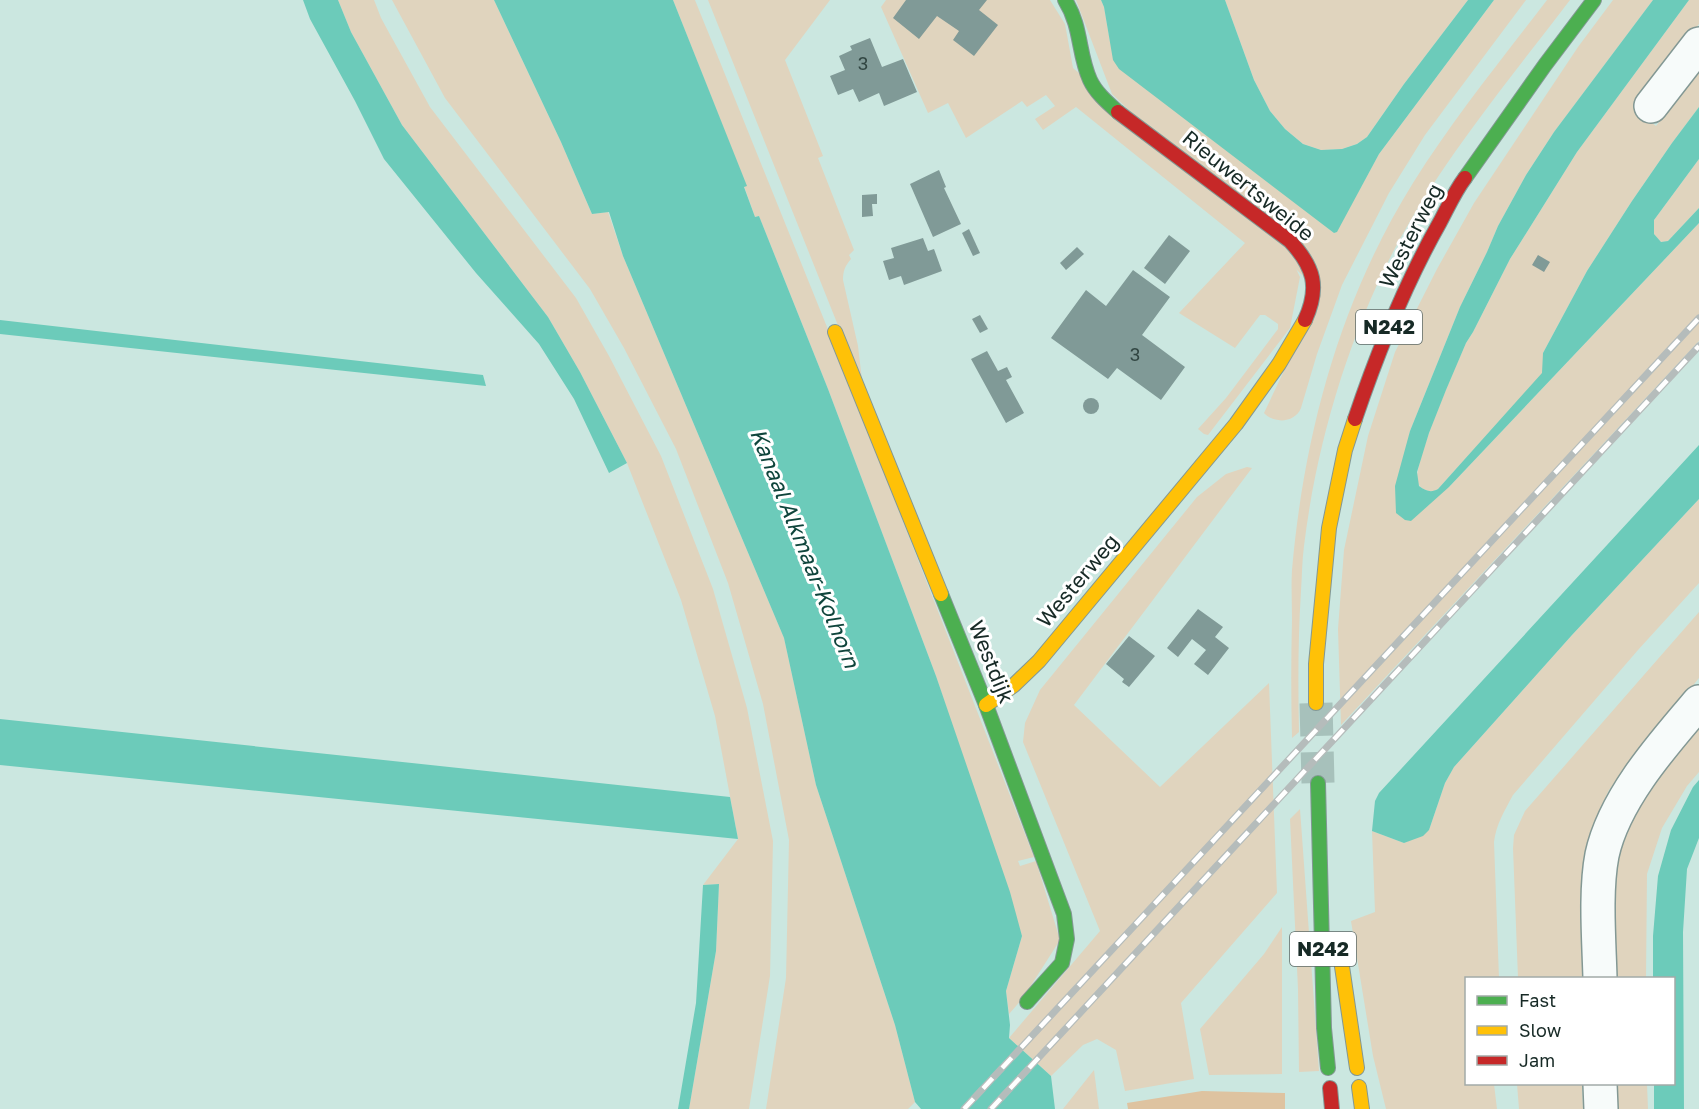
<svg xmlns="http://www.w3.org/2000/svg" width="1699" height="1109" font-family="'Golos Text',sans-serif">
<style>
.green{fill:#e0d4be}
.forest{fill:#dec3a0}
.water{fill:#6ccbba}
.building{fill:#809a97}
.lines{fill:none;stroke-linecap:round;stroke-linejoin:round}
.primary-tunnel{stroke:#a7c1bb;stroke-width:33;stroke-dasharray:33 16;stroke-linecap:butt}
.street-casing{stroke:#839894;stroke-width:36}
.fast-casing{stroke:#839894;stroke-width:16}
.slow-casing{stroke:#839894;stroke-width:16}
.jam-casing{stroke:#839894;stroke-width:16}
.street{stroke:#f7fbfa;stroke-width:33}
.fast{stroke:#4caf50;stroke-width:14}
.slow{stroke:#ffc107;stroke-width:14}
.jam{stroke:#c62828;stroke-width:14}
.rail-casing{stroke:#b5bcbb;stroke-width:7}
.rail{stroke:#fff;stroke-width:4.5;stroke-dasharray:14;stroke-linecap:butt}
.labels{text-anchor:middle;stroke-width:6;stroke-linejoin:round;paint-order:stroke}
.number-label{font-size:18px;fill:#314642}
.shield{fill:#fff;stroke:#5d6a67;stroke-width:1.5}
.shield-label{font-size:20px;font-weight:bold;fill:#172a26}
.street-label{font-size:21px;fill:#172a26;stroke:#fff}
.water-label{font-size:22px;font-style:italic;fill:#0f453c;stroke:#fff}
</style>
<rect width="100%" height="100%" fill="#cbe7e0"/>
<g class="green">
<polygon points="338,0 374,0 381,18 430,107 576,298 609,356 661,456 713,589 747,708 773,841 770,976 749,1109 689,1109 716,951 719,884 703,885 738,839 715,716 681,600 627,463 580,372 548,317 402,125 351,32"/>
<polygon points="392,0 494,0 561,142 592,214 608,212 623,256 784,638 816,785 895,1025 915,1102 908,1109 766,1109 786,978 789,840 763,704 728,583 676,449 624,348 590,289 445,98"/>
<polygon points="673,0 695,0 827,327 1034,857 1018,861 1020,866 1036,861 1060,940 1023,998 1009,1014 1006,991 1022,936 936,676 828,389 759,216 755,217 744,186 746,185"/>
<path d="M708,0H830L785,60L823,156L818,158L854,250L849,255L851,259C845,266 843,271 843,280L858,346L863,388Z"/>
<polygon points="886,0 1050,0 1065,24 1073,68 1288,252 1300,277 1290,328 1208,435 1204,434 1198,429 1226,398 1278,329 1278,324 1265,315 1260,315 1235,348 1179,313 1245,243 1076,107 1043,130 1035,119 1055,106 1046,95 1027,107 1022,101 966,138 948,103 928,113 881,7"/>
<path d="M1076,0H1101L1104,7L1110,42L1334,233L1337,231L1379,154L1494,0H1526L1425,135L1389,193L1342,285L1317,354L1301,408C1295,423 1274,424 1264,413L1321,293L1112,94Z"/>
<polygon points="1225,0 1468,0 1404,84 1367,137 1357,144 1342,149 1321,150 1303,144 1285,129 1270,111 1254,80"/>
<path d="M1547,0H1570C1509,80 1440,163 1393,252C1347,341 1316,447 1304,546C1302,561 1302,576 1301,591C1298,638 1298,685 1299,732L1292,738C1291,698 1291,659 1292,620C1292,603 1291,586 1292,570C1304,434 1340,300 1413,183C1453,119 1501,60 1547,0Z"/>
<polygon points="1613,0 1653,0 1554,132 1526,175 1498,226 1487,252 1460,307 1410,431 1396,513 1449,487 1699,223 1699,341 1341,725 1338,629 1344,550 1368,436 1395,352 1437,269 1474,203 1578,47"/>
<path d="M1689,0H1699V24L1634,109L1656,126L1699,69V107L1672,143L1632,201L1587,271L1543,353V373L1438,489L1433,492C1427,491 1420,489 1418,483C1411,467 1457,364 1466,343L1473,332L1510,259L1577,152Z"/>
<polygon points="1699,159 1699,208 1668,241 1661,242 1654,234 1654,220"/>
<polygon points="1247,467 1252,468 1074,705 1160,787 1269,683 1277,893 1181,1003 1194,1079 1125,1091 1116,1050 1097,1039 1083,1045 1051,1076 1009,1038 1100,931 1023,742 1025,723 1040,690 1197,497 1226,474"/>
<path d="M1699,499V583L1638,650L1513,795C1505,810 1496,824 1494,842L1499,978H1466V1084H1494L1497,1109H1386L1373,1056L1351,921L1375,912L1372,831L1404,843L1429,830L1445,783L1454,767L1572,635Z"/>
<path d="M1699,612V678L1609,790C1601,807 1591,827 1588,847C1581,890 1582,935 1582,978H1518L1513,848L1514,835L1525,811Z"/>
<polygon points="1699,725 1699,772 1687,786 1662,828 1647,874 1646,978 1614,978 1615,874 1618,849 1638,806"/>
<polygon points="1300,809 1319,1071 1299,1072 1298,989 1290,819"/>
<polygon points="1282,927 1282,1074 1209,1075 1200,1029 1264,954"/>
<polygon points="1094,1070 1099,1109 1063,1109"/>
<polygon points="1517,1084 1582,1084 1583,1109 1519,1109"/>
<polygon points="1613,1084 1647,1084 1648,1109 1614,1109"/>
</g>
<polygon class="forest" points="1202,1091 1285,1093 1285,1109 1128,1109 1127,1103"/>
<g class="water">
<polygon points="303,0 338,0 351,32 402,125 548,317 580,372 627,463 609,473 574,399 539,344 476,273 384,159 355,101 310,19"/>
<polygon points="494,0 673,0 747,186 744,187 755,217 759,216 828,389 936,676 1010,892 1022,936 1006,991 1010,1025 1009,1038 1051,1076 1055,1109 921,1109 915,1102 895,1025 816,785 784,638 623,256 609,212 592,214 561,142"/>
<polygon points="1101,0 1225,0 1254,80 1270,111 1285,129 1303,144 1321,150 1342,149 1357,144 1367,137 1404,84 1468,0 1494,0 1379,154 1337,232 1334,233 1119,69 1113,60 1104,7"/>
<path d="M1653,0H1689L1577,152L1510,259L1473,332L1466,343L1446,390L1429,433L1417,472L1419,486C1426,491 1431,493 1438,489L1542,373L1543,353L1587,271L1632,201L1672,143L1699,107V159L1654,220V234L1661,242L1668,241L1699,208V223L1449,487L1411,521L1405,520L1396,513L1395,486L1410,431L1460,307L1487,252L1498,226L1526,175L1554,132Z"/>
<polygon points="0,320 483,375 486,386 0,334"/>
<polygon points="1699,445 1699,499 1572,635 1454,767 1445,783 1429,830 1423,836 1404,843 1372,831 1375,801 1379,793"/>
<polygon points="0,719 730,797 738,839 0,765"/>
<polygon points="1699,780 1699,838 1687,869 1683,932 1684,1109 1654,1109 1654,1084 1674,1084 1674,978 1653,978 1653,936 1658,876 1671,830 1693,787"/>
<polygon points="719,884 716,951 689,1109 678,1109 696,1003 703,885"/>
</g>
<g class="building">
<polygon points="906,0 987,0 979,10 998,25 974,56 953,40 959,31 937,16 919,39 893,18"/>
<polygon points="870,38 882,67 903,59 917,92 884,106 879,93 859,102 853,89 838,95 830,76 845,70 839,56 852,50 850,46"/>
<polygon points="939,170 946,187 944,188 961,224 933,237 910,184"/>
<polygon points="877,194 877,204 872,204 873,216 862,217 862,195"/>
<polygon points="969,229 980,253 973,256 962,233"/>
<polygon points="1169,235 1190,251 1165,284 1144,268"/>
<polygon points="923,238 928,251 934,249 942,271 904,285 901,276 889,280 883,261 894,258 891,248"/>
<polygon points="1077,247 1084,254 1066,270 1060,263"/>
<polygon points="1538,255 1550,262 1544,272 1532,265"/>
<polygon points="1133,270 1170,297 1142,335 1185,367 1161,400 1117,368 1108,379 1051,338 1086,290 1106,306"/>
<polygon points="980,315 988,329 980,333 972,319"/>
<polygon points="987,351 998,371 1007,367 1012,377 1006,380 1024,413 1006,423 971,359"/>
<circle cx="1091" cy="406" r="8"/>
<polygon points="1198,609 1223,627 1215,637 1229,648 1208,675 1194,664 1206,650 1192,639 1178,657 1167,648"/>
<polygon points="1129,636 1155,656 1129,687 1122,682 1124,679 1106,664"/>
</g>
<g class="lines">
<polyline class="primary-tunnel" points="1316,703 1318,783"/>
<defs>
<g id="street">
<polyline points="1651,106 1699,44"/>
<path d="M1600,978C1599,941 1595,891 1602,855C1614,799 1663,744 1699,702"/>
<polyline points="1600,1084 1601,1109"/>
</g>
<g id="fast">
<path d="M1065,0C1082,27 1078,54 1090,80C1096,93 1108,103 1118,112"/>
<polyline points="1465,178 1545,65 1594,0"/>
<polyline points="941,594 986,705 1064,914 1067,939 1062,963 1027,1002"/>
<polyline points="1318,783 1324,1028 1328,1068"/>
</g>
<g id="slow">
<polyline points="835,332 941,594"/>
<polyline points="1316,703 1316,664 1329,528 1345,450 1355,419"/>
<polyline points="986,705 1014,685 1039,661 1236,424 1279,364 1305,320"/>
<polyline points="1340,953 1357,1068"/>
<polyline points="1359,1087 1362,1109"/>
</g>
<g id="jam">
<path d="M1118,112L1290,241C1314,267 1320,287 1305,320"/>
<path d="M1355,419C1378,351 1405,284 1440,222C1448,207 1455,191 1465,178"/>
<polyline points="1330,1088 1332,1109"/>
</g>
</defs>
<use href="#street" class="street-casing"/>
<use href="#fast" class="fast-casing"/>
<use href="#slow" class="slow-casing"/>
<use href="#jam" class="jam-casing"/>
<use href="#street" class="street"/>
<use href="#fast" class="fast"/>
<use href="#slow" class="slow"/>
<use href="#jam" class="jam"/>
<defs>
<g id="rail">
<polyline points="964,1109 1699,318"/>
<polyline points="991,1109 1699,346"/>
</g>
</defs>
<use href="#rail" class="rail-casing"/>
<use href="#rail" class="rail"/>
</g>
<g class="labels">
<g class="number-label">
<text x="863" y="70">3</text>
<text x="1135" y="361">3</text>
</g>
<g class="shield">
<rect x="1356" y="310" width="66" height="34" rx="4.5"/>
<rect x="1290" y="932" width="66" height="34" rx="4.5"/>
</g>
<g class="shield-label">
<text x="1389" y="334">N242</text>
<text x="1323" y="956">N242</text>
</g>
<g class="street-label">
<text transform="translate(1248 186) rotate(39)" y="7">Rieuwertsweide</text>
<text transform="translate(1411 236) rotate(-63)" y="7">Westerweg</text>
<text transform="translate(1078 581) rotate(-50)" y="7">Westerweg</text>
<text transform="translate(991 662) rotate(68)" y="7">Westdijk</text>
</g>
<g class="water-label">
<text transform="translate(805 548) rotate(68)" y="8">Kanaal Alkmaar-Kolhorn</text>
</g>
</g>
<rect x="1465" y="977" width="210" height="108" fill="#ffffff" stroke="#a2aaa8" stroke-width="1.5"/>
<rect x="1477" y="996" width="30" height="9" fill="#4caf50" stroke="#a2aaa8" stroke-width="1.5"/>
<text x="1519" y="1007" font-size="18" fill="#172a26">Fast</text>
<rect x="1477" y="1026" width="30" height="9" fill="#ffc107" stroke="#a2aaa8" stroke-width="1.5"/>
<text x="1519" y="1037" font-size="18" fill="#172a26">Slow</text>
<rect x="1477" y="1056" width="30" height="9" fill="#c62828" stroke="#a2aaa8" stroke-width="1.5"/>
<text x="1519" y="1067" font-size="18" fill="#172a26">Jam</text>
</svg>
